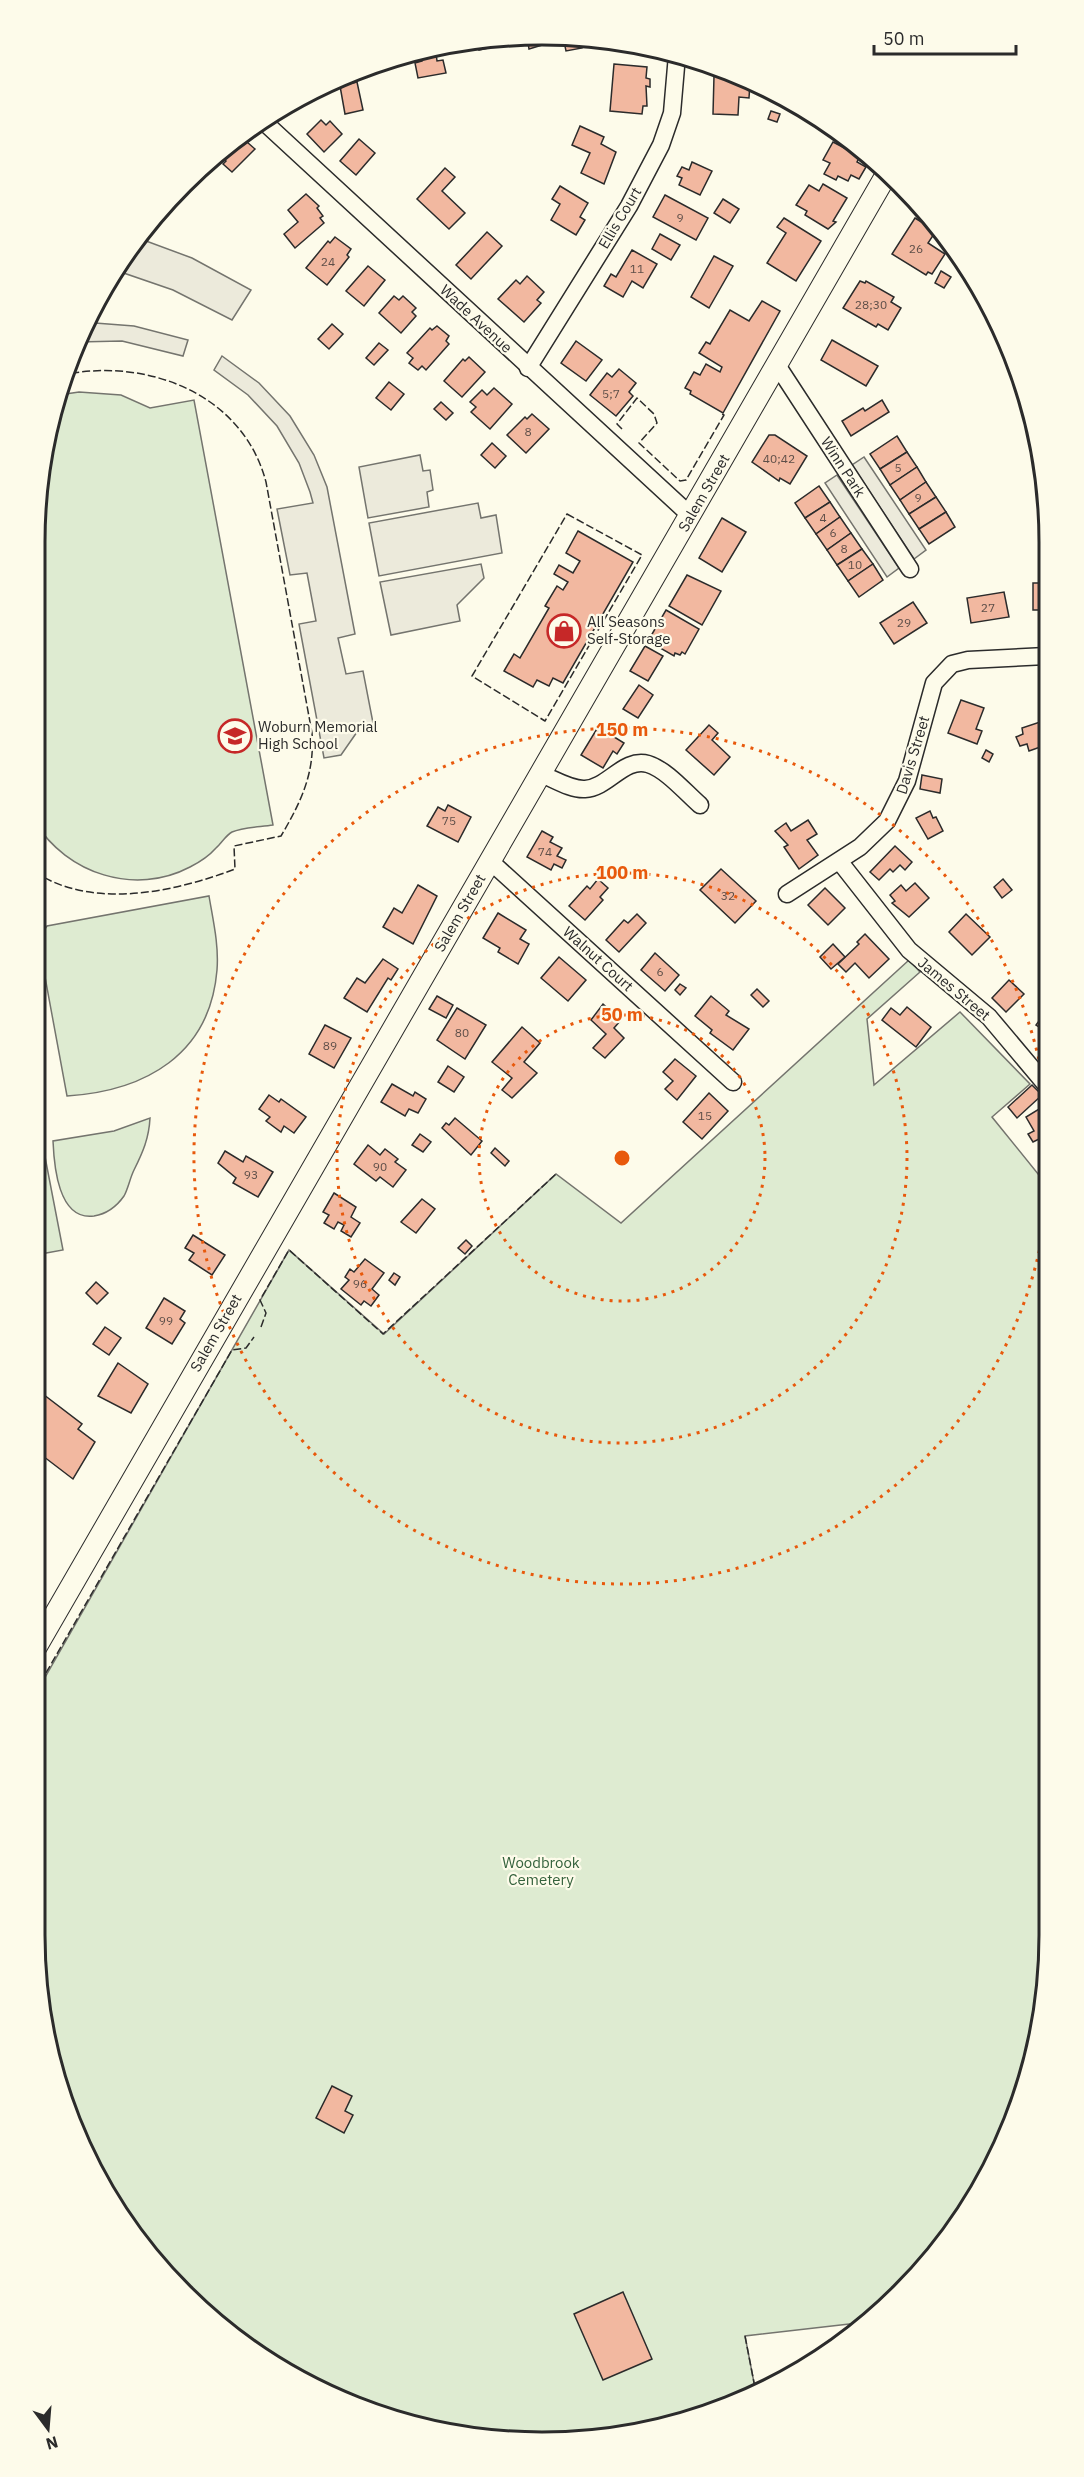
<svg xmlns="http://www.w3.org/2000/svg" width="1084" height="2477" font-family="'IBM Plex Sans',sans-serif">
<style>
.green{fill:#deebd1;stroke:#74746e;stroke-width:1.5}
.parking{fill:#eceadb;stroke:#74746e;stroke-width:1.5}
.building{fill:#f2b8a0;stroke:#2b2b2b;stroke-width:1.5}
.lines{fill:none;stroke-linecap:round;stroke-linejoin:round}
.minor-casing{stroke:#2b2b2b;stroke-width:19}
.tertiary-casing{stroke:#2b2b2b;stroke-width:23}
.minor{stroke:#fdfbea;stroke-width:16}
.tertiary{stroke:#fdfbea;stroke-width:21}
.fence{stroke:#2b2b2b;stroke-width:1.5;stroke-dasharray:8 3;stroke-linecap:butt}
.ring{fill:none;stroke:#e8590c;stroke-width:3;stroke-dasharray:3 6}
.labels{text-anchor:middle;stroke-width:4.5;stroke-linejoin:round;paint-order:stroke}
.number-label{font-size:12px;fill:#5d4e48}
.street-label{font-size:15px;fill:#2b2b2b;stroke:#fdfbea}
.poi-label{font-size:15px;fill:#2b2b2b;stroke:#fdfbea;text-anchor:start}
.park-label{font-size:15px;fill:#34623c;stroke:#fdfbea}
.rim{fill:none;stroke:#2b2b2b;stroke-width:3}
.centre{fill:#e8590c;stroke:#fdfbea;stroke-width:3}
.ring-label{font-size:18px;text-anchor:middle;font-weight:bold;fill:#e8590c;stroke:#fdfbea;stroke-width:4.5;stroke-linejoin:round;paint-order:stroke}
</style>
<rect width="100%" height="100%" fill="#fdfbea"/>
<g class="green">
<path d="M79,392L121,395L150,408L194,400L273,825C260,827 243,827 232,832C226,835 221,844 216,848C209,856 200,862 190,867C135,896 67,874 35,822V542L59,395Z"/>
<path d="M209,896C213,920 219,945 217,970C210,1055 145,1091 67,1096L38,939L47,926Z"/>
<polygon points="909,960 920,972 867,1019 874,1085 960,1012 1030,1084 992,1117 1047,1185 1049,1935 1022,2098 982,2188 924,2269 858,2323 745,2336 756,2393 705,2416 609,2438 443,2433 289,2375 160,2269 102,2188 62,2098 35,1935 35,1695 289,1250 384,1334 556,1174 621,1223"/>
<path d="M150,1118C149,1138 143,1152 134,1170C130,1178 128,1189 124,1196C117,1206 106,1214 94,1216C58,1221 54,1165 53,1141L114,1131Z"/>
<polygon points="35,1119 38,1136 41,1136 63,1250 35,1255"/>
</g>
<g class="parking">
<polygon points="138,238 192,258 251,290 232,320 173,290 115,270"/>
<polygon points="95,323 134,326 188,340 183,356 122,341 78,342 86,324"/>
<polygon points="222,356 259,383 290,416 314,455 327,487 355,634 338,638 346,674 363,671 374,728 357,732 341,755 324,758 299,624 316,621 307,573 290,575 277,509 313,503 310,492 299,463 277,426 248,395 214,370"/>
<polygon points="420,455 423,471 430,470 433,490 427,492 429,507 368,518 359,467"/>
<polygon points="864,457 926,550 914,559 852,465"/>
<polygon points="837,475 899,568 887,577 825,483"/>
<polygon points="478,503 481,518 496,515 502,553 379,576 369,523"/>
<polygon points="481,564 484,578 457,605 460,621 391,635 380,582"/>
</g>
<g class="building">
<polygon points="509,36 510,43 479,50 477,41"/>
<polygon points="527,36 548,37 549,43 529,49"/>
<polygon points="563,37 580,38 582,48 566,51"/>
<polygon points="469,42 470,47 453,51 452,45"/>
<polygon points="442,47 442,51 436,53 437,61 443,60 446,73 418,78 415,63 422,61 420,50"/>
<polygon points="407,53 408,60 377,66 377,65"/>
<polygon points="614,64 647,67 646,78 650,79 650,87 646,86 647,106 643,106 642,114 610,111"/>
<polygon points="714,76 735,76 750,83 749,98 739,97 738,115 713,114"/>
<polygon points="357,82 363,110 345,114 340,86"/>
<polygon points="771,111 780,114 777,122 768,119"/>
<polygon points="321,120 326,125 330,121 342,134 324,152 307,134"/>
<polygon points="580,126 604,137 601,144 616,152 604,184 581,173 590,153 572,145"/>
<polygon points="239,135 255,149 232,172 223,164 226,161 218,154"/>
<polygon points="359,139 375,153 356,175 340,161"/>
<polygon points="833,142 860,156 857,162 866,167 859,179 851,175 848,181 838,176 836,180 824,174 830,163 823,160"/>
<polygon points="692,162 712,171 700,195 679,185 682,178 677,176 682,167 689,170"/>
<polygon points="445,168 455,177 442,191 465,213 449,229 417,199"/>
<polygon points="823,184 847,198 833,221 836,222 828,229 805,215 807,211 796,205 809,185 819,191"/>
<polygon points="560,186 588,203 580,217 585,220 576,235 551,220 560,204 552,199"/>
<polygon points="306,194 319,206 317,208 323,216 320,218 324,223 295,248 284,234 298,222 288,210"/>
<polygon points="665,195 708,218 696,240 653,217"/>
<polygon points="723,199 739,209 730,223 714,213"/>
<polygon points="784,218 821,241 796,281 767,263 786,233 777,227"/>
<polygon points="915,218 936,231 928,243 945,254 932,274 928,272 926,275 892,254"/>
<polygon points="487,232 502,246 471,279 456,265"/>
<polygon points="660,234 680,245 671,260 652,249"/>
<polygon points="335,237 351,249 347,255 349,257 327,285 306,268 328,241 330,243"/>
<polygon points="632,250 657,264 643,288 632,281 623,297 604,286 611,274 616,277"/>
<polygon points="714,256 733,266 709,308 691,297"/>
<polygon points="368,266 385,280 364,306 346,291"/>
<polygon points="941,271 951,277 944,288 935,283"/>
<polygon points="527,276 544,292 537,300 541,303 524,322 498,299 516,280 520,284"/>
<polygon points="860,281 865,283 866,281 894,297 891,302 901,308 888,330 878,324 876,327 843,308"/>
<polygon points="394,296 399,300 403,296 416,308 412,312 416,316 401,333 379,313"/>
<polygon points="762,301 780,311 723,413 690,394 691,391 685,388 694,372 700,375 706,364 720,372 722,367 699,353 706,342 710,344 730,310 749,321"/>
<polygon points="332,324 343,334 329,349 318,339"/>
<polygon points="437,326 449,336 446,341 449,344 426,370 422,366 418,370 409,363 413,358 407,353 430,328 432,330"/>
<polygon points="832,340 878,366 866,386 821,360"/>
<polygon points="576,341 602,360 586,381 561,363"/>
<polygon points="379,343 388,350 374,365 366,358"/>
<polygon points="469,357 485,372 462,397 444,381 463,359 465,361"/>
<polygon points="619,369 636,383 629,392 633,396 616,416 590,395 607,373 612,377"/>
<polygon points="389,382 404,394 391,410 376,398"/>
<polygon points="494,388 512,404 490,429 471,412 476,407 470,402 482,390 487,395"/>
<polygon points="882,400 889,412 851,436 842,421 863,408 865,411"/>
<polygon points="441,402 453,413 446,420 434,409"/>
<polygon points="532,414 549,429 526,453 507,435 525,417 527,419"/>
<polygon points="769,435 775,435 807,456 790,484 780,478 779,481 752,462"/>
<polygon points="897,436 907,452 880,469 870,454"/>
<polygon points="492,443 506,456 495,468 481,455"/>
<polygon points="907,452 917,467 890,485 880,469"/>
<polygon points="917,467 926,482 900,500 890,485"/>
<polygon points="926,482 936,497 909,514 900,500"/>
<polygon points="819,486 830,502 805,518 795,503"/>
<polygon points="936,497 946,512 919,529 909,514"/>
<polygon points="830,502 840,517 816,534 805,518"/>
<polygon points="946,512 955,527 929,544 919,529"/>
<polygon points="840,517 851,533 827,550 816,534"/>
<polygon points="722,518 746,532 722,572 699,558"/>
<polygon points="578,531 633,562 563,683 553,678 549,686 537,680 533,687 504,671 514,654 520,658 549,608 545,606 557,586 563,590 568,582 554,574 559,565 573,573 580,561 566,553"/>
<polygon points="851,533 862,549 837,565 827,550"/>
<polygon points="862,549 873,564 848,581 837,565"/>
<polygon points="873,564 883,580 859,597 848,581"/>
<polygon points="687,575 721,591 702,625 669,606"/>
<polygon points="1033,583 1045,583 1046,610 1033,610"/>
<polygon points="1004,592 1009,617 971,623 967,598"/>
<polygon points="913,602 927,623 894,644 880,623"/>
<polygon points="666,610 699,629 685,654 682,652 680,655 675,653 674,656 648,641"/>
<polygon points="645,646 663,656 648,681 630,671"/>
<polygon points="639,685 653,695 638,718 623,709"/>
<polygon points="961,700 984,708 976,729 982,731 977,744 948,733"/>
<polygon points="1046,720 1046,745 1029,751 1027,744 1020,746 1016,737 1023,734 1022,728"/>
<polygon points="709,725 718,733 712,740 730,757 714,775 686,750"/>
<polygon points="598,727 624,743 617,754 613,751 603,768 581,755"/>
<polygon points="986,750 993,754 989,762 982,758"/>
<polygon points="922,775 942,779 940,793 920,789"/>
<polygon points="448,805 471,817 458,842 427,826 438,807 445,811"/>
<polygon points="930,811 933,818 936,817 943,831 928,839 916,818"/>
<polygon points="808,820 817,834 807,840 818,855 799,869 784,847 788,845 775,831 786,823 791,831"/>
<polygon points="542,831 553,837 550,842 562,848 557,856 566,860 562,868 554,864 551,870 527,857"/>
<polygon points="895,846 912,862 905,870 900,865 893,872 890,869 879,880 870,872"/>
<polygon points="721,869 756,901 735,923 700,890"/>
<polygon points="598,879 608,888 600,897 603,900 585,920 569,906 587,886 590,889"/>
<polygon points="1003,879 1012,890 1002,898 994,887"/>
<polygon points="915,883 929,898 909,917 892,903 895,901 890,895 901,885 906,891"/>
<polygon points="418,885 437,896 413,944 383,927 394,908 402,913"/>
<polygon points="825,888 845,908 828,925 808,905"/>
<polygon points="498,913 526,930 520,939 529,944 518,964 498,952 500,948 483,938"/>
<polygon points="637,914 646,923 619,952 606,940 624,920 628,923"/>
<polygon points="966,914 990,937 972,955 949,932"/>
<polygon points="865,934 889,959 869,978 855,963 846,972 838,964 859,944 857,942"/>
<polygon points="833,944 845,957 831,969 820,957"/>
<polygon points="655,953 679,975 665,991 641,970"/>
<polygon points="559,957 586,980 568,1001 541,978"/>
<polygon points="383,959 398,969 391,980 388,978 367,1012 344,998 357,978 365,983"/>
<polygon points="1009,980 1024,994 1006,1012 992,998"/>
<polygon points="680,984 686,988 680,995 675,990"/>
<polygon points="757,989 769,1001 763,1007 751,995"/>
<polygon points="437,996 453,1005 446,1018 429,1009"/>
<polygon points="711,996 729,1011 726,1015 749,1029 733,1050 710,1033 712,1030 695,1016"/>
<polygon points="603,1004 621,1020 614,1028 624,1038 605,1058 593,1048 606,1034 591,1020"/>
<polygon points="907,1007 931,1027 916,1047 882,1020 891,1008 900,1015"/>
<polygon points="457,1008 486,1025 465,1059 437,1040"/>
<polygon points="1047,1010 1047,1037 1045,1031 1036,1025"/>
<polygon points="325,1025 351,1038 334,1068 309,1054"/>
<polygon points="522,1027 540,1043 524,1062 537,1073 512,1098 502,1090 512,1078 492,1062"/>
<polygon points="675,1059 696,1076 677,1100 665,1089 673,1081 663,1072"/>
<polygon points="448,1066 464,1077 454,1092 438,1082"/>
<polygon points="392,1084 413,1096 415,1092 426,1099 418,1113 409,1109 405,1116 381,1102"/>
<polygon points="1032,1085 1042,1095 1017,1118 1008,1107"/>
<polygon points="709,1093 728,1111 702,1139 683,1122"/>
<polygon points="269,1095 279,1102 281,1099 306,1117 294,1133 284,1126 281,1132 266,1121 270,1117 259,1109"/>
<polygon points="1039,1109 1047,1123 1047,1151 1039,1139 1033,1142 1028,1134 1034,1131 1026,1117"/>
<polygon points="455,1118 482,1141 471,1155 442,1128 446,1123 449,1125"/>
<polygon points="420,1134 431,1142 423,1152 412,1145"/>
<polygon points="368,1145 380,1155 385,1149 398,1159 395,1162 406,1170 393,1187 380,1177 376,1181 354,1164"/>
<polygon points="495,1148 509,1161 505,1166 491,1153"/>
<polygon points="225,1151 243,1162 246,1156 273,1172 258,1197 233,1183 236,1178 218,1163"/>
<polygon points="334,1193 356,1207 351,1217 360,1223 351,1237 341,1231 344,1225 338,1222 334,1229 324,1223 329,1215 323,1212"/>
<polygon points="422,1199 435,1209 416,1233 401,1222"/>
<polygon points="193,1235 225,1255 212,1275 189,1260 194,1253 185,1248"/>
<polygon points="466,1240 472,1246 465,1254 458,1248"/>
<polygon points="365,1259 384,1273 372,1289 379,1295 371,1306 364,1301 361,1305 341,1289 349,1280 345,1277 350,1269 354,1272"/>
<polygon points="394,1273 400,1277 395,1285 389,1280"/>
<polygon points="96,1282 108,1293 97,1304 86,1293"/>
<polygon points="164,1298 185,1311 180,1319 185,1323 172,1344 146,1328"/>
<polygon points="105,1327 121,1338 109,1355 93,1344"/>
<polygon points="118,1363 148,1384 131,1413 98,1396"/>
<polygon points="35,1388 82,1424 78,1429 95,1442 73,1479 35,1450"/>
<polygon points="332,2086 352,2096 345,2111 353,2115 344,2133 316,2118"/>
<polygon points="623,2292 652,2359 603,2380 574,2314"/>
</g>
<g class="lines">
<defs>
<g id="minor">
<polyline points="263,121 691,516"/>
<polyline points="777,365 910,569"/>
<polyline points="528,368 629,206 661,145 672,113 677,55"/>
<path d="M541,774C554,779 571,790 585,789C608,788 624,757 648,764C667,770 685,792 700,805"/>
<polyline points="490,861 733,1082"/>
<polyline points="840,862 909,950 989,1017 1047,1086"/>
<polyline points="787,894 860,847 887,821 907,781 934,683 952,664 968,660 1046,656"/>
</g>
<polyline id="tertiary" points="35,1649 885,177"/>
</defs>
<use href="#minor" class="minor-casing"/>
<use href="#tertiary" class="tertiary-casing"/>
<use href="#minor" class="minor"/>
<use href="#tertiary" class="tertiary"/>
<g class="fence">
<polyline points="622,429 617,424 637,398 654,414 657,423 639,443 680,481 686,480 724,415 722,414"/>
<polygon points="567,514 642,555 545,721 472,676"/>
<path d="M35,872C92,910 175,892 235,869L234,846L281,836C301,802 315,773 312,733L266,482C243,394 147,357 63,375"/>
<polyline points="261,1327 266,1313 260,1300 289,1250 383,1334 556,1174"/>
<polyline points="35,1692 232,1350 246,1348 254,1337"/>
<polyline points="745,2336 756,2393"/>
</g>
</g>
<g class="ring">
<circle cx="622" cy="1158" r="143"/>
<circle cx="622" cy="1158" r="285"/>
<path d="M1047 1206A428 428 0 1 1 1047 1106"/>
</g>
<defs>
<symbol id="shop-ring" viewBox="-11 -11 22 22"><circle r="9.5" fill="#fdfbea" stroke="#c62828" stroke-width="1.5"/><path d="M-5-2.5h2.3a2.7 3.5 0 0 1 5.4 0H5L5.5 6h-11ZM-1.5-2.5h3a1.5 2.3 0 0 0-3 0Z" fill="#c62828"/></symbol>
<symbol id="school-ring" viewBox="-11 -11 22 22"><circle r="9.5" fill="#fdfbea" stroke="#c62828" stroke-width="1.5"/><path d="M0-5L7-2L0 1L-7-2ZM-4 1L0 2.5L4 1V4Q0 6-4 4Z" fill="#c62828"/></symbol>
</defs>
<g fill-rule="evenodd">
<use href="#shop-ring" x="545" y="612" width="38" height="38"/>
<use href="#school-ring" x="216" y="717" width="38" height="38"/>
</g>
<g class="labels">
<g class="number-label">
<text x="680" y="222">9</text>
<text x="916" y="253">26</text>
<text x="328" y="266">24</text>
<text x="637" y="273">11</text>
<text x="871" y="309">28;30</text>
<text x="611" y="398">5;7</text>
<text x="528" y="436">8</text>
<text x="779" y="463">40;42</text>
<text x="898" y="472">5</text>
<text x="918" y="502">9</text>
<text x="823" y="522">4</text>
<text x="833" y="537">6</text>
<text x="844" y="553">8</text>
<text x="855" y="569">10</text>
<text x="988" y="612">27</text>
<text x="904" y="627">29</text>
<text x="449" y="825">75</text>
<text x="545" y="856">74</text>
<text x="728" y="900">32</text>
<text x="660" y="976">6</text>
<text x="462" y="1037">80</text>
<text x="330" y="1050">89</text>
<text x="705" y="1120">15</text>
<text x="380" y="1171">90</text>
<text x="251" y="1179">93</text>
<text x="360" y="1288">96</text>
<text x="166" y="1325">99</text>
</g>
<g class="street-label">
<text transform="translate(620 218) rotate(-59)" y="5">Ellis Court</text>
<text transform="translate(476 319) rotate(43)" y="5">Wade Avenue</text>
<text transform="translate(843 467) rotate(57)" y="5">Winn Park</text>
<text transform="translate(704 493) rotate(-60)" y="5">Salem Street</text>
<text transform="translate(913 755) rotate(-73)" y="5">Davis Street</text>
<text transform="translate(460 913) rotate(-60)" y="5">Salem Street</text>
<text transform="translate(598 959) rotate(42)" y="5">Walnut Court</text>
<text transform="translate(954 989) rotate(40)" y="5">James Street</text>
<text transform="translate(216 1333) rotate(-60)" y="5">Salem Street</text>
</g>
<g class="poi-label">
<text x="587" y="627">All Seasons<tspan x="587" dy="17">Self-Storage</tspan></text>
<text x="258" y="732">Woburn Memorial<tspan x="258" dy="17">High School</tspan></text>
</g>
<g class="park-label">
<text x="541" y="1868">Woodbrook<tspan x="541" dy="17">Cemetery</tspan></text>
</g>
</g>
<path d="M0 0H1084V2477H0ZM542 45H542A497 497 0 0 1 1039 542V1935A497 497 0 0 1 542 2432H542A497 497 0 0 1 45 1935V542A497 497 0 0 1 542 45Z" fill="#fdfbea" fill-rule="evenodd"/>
<path class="rim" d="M542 45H542A497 497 0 0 1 1039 542V1935A497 497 0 0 1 542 2432H542A497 497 0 0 1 45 1935V542A497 497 0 0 1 542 45Z"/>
<circle cx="622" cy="1158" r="9" class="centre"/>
<g class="ring-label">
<text x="622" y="736">150 m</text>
<text x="622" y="879">100 m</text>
<text x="622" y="1021">50 m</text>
</g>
<g transform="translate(48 2429) rotate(164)" stroke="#fdfbea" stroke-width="4.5" paint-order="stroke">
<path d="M0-4.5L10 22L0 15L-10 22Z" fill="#2b2b2b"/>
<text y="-9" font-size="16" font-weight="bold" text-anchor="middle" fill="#2b2b2b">N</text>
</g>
<path d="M874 45v9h142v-9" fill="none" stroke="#2b2b2b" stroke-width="3"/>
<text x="883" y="45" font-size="18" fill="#2b2b2b" stroke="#fdfbea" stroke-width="4.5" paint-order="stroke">50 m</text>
</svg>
